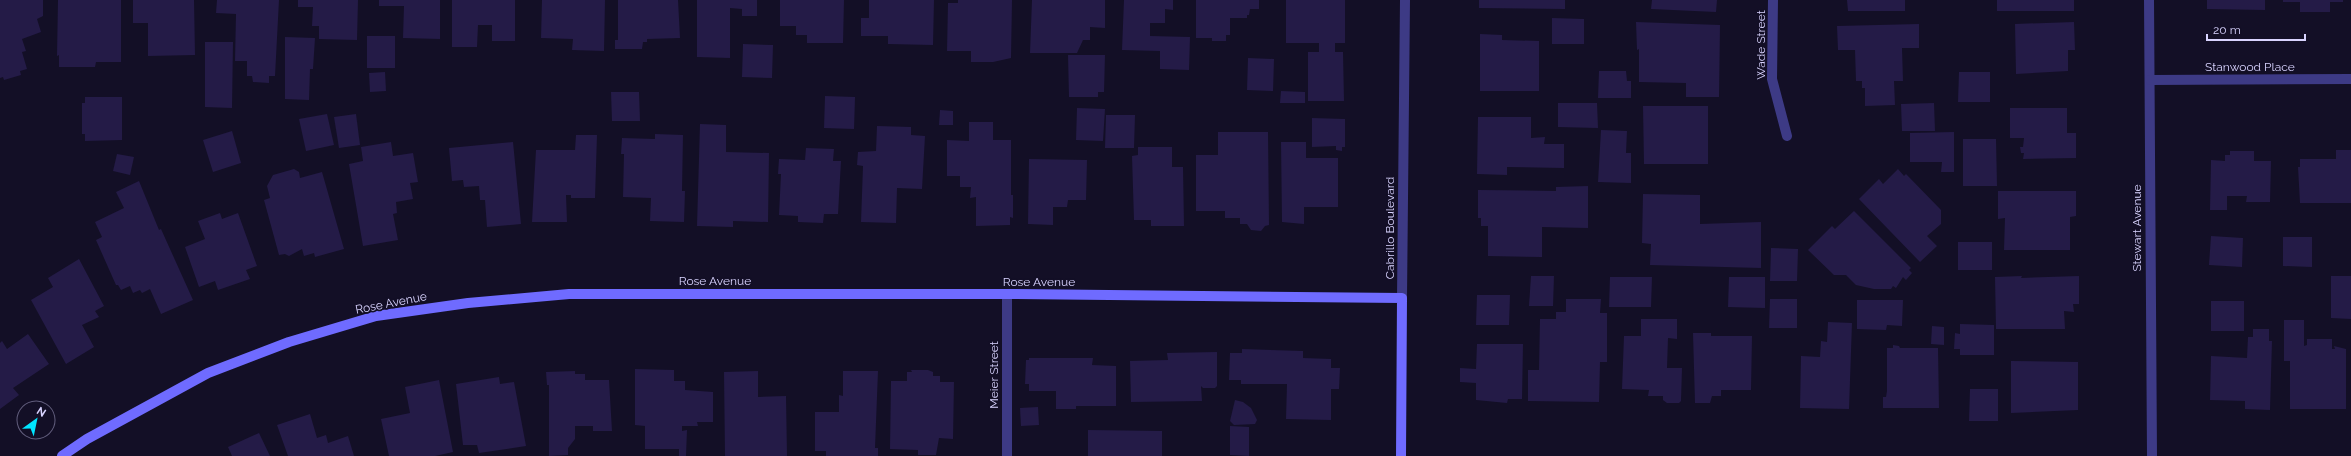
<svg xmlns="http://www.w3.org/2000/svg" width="2351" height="456" font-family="Raleway,sans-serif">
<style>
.building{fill:#241b47}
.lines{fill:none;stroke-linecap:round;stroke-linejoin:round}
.street{stroke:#3d3a85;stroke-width:10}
.secondary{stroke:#6f6bff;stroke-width:10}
.labels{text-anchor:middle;stroke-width:3.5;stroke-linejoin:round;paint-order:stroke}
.street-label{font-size:12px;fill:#d9d4ff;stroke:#130f26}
</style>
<rect width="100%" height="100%" fill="#130f26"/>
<g class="building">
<polygon points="0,0 43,0 43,16 37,19 41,32 22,39 26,51 22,52 27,69 20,71 21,75 4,80 3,77 0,78"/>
<polygon points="58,0 121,0 121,62 96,62 95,67 59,67 59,55 57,56"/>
<polygon points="133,0 194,0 195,55 148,56 148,23 133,23"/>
<polygon points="217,0 279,0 275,76 269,76 269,83 253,82 252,76 247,76 247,61 235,61 236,14 216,13"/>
<polygon points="298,0 358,0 357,40 319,39 319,26 312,26 313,7 298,7"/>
<polygon points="379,0 440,0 440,39 403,38 404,6 379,6"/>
<polygon points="452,0 515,0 515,41 492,41 492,25 478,25 477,47 452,47"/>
<polygon points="542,0 605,0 604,51 572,50 573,39 541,38"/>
<polygon points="618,0 678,0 680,38 647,39 647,42 643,42 642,49 615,49 615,40 618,40"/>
<polygon points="697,0 757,0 757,16 742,16 742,9 730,8 730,58 697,57"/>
<polygon points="780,0 844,0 843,43 807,43 807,35 796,35 796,26 780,26"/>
<polygon points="869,0 934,0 933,45 888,44 888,36 861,36 861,18 869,18"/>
<polygon points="958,0 1012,0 1011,58 993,62 971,62 971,51 947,51 948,3 958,3"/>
<polygon points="1032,0 1105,0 1105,28 1090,27 1090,40 1083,40 1077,53 1030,53"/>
<polygon points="1124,0 1173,0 1173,10 1165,9 1165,23 1150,23 1150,36 1190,37 1189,70 1160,69 1160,51 1122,50"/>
<polygon points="1196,0 1259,0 1259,9 1250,9 1249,15 1247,15 1247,18 1230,18 1230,35 1226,35 1226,41 1212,41 1212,38 1196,38"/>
<polygon points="1286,0 1345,0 1345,43 1335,43 1335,52 1343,52 1344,101 1308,101 1308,52 1319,52 1319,43 1286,43"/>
<polygon points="1479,0 1565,0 1565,9 1479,8"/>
<polygon points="1652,0 1717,0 1716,12 1651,9"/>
<polygon points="1847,0 1905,0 1905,11 1848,11"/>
<rect x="1997" y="0" width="77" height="11"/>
<polygon points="2207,0 2265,0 2265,10 2207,9"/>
<polygon points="2283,0 2343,0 2343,2 2330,2 2330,12 2300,12 2300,2 2283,2"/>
<polygon points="1552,18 1584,19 1584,44 1552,44"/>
<polygon points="1636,22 1720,25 1719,97 1686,97 1686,83 1639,82 1639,49 1637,50"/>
<polygon points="2074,22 2075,50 2068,50 2068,71 2016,74 2015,24"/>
<polygon points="1919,24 1919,48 1902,48 1903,81 1894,81 1895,105 1865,106 1865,88 1862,88 1862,81 1856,81 1855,50 1838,50 1837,26"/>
<polygon points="1480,34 1502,35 1502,40 1539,41 1539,91 1480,91"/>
<rect x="367" y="36" width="28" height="32"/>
<polygon points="285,37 315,38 313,69 310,69 309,100 285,99"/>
<polygon points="205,42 233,42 232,108 205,107"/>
<polygon points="743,44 773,45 772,78 742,77"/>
<polygon points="1068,55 1105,55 1104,92 1098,92 1098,97 1069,97"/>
<polygon points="1248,58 1274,59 1273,91 1247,90"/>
<polygon points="1599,71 1626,71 1627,81 1631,81 1631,98 1598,98"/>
<polygon points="385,72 386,91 370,92 369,73"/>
<polygon points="1959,72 1990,72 1990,102 1958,102"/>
<polygon points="1281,91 1305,92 1305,103 1280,103"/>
<polygon points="611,92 639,92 640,121 612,121"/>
<polygon points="825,96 855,97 854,129 824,128"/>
<polygon points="85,97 122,97 122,140 85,141 85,134 82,134 82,103 85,103"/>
<polygon points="1558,103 1597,103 1598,128 1558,127"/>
<polygon points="1934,103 1935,131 1902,131 1901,104"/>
<polygon points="1643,106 1708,106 1708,164 1644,164"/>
<polygon points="1077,108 1105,109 1103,141 1076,140"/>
<polygon points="2010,108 2067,108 2067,133 2076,133 2076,158 2023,159 2024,153 2021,153 2020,147 2023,147 2024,138 2010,138"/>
<polygon points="940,110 953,111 953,125 939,125"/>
<polygon points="327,114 334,145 306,151 299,119"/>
<polygon points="356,114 360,145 339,148 334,117"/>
<polygon points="1106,115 1135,115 1134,148 1105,148"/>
<polygon points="1478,117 1531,117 1531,138 1545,137 1544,144 1564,144 1564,168 1507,167 1507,175 1477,174"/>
<polygon points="1312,118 1345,119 1345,147 1342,147 1342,151 1336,150 1336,146 1312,147"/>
<polygon points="969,122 993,122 993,140 1011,140 1011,195 1013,195 1013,218 1010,217 1010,225 976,226 976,197 970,198 971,187 960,187 960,176 947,176 947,140 969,141"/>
<polygon points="700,124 726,125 726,152 769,153 768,222 733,221 733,227 697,226"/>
<polygon points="877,126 911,127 911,135 925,136 922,189 897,188 896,223 861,222 863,166 857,165 858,152 876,151"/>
<polygon points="1601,130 1627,131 1626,153 1631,153 1631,183 1598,182"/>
<polygon points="232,131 241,163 213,172 203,140"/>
<polygon points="1218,132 1268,132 1269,225 1265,226 1261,231 1251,230 1247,224 1240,224 1240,218 1225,218 1225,211 1196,211 1196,155 1218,155"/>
<polygon points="1954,132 1954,172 1941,172 1942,162 1910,162 1910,133"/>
<polygon points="655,134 683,135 682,191 685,191 684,222 650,221 651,198 623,197 624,154 621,154 622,138 655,139"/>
<polygon points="576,135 597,135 595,198 571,198 571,195 566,195 567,222 532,222 536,150 575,150"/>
<polygon points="1963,139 1996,139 1997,186 1963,186"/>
<polygon points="391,142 393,156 413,153 418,182 410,183 413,199 396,202 397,213 393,214 398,240 363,246 349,164 363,161 361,147"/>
<polygon points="513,142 521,224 487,227 485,200 480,200 479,186 464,187 463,180 452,181 449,148"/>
<polygon points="1281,142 1306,142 1306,158 1338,158 1338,207 1304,207 1304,224 1282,222"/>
<polygon points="1138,147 1172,147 1172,167 1183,167 1184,226 1151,226 1151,220 1134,220 1132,156 1138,155"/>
<polygon points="806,148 834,149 833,161 841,161 838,214 824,214 823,223 798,222 798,216 779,215 781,174 778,174 779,159 805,160"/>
<polygon points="2336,150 2351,150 2351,203 2300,203 2298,167 2300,167 2300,159 2336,159"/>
<polygon points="2230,151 2254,151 2254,161 2271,161 2270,202 2246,202 2247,196 2227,196 2227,210 2210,210 2211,160 2225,161 2225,155 2230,155"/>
<polygon points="117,154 134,157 130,175 113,171"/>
<polygon points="1029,159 1087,160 1086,200 1068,200 1067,207 1053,207 1053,225 1028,224"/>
<polygon points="294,169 299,172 300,178 322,172 344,249 315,257 314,253 304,256 302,249 289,256 285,254 279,255 264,200 270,198 267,186 273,175"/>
<polygon points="1898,169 1904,176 1906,174 1941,210 1941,224 1927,236 1937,246 1920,262 1859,199 1879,179 1883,184"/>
<polygon points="139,181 159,230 161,229 193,300 161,314 150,289 142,293 140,290 133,293 130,286 121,290 118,285 116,285 96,240 102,237 95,222 124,208 116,192"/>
<polygon points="1588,186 1588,228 1542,227 1542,257 1488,256 1488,226 1481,226 1481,218 1478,218 1478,190 1556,191 1556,187"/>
<polygon points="1998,191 2076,191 2076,216 2070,217 2070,250 2004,250 2005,218 1998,219"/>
<polygon points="1643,194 1700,195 1700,224 1761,222 1761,268 1650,265 1651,244 1642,243"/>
<polygon points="1854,211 1911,268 1909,270 1912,273 1906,280 1903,277 1896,288 1893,286 1891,289 1874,289 1856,285 1846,275 1834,275 1808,250 1832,226 1835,229"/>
<polygon points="220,213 222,219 238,213 257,266 246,270 250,279 218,290 215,281 199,287 185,247 205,239 198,221"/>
<polygon points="2211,236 2243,238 2242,267 2209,265"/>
<polygon points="2283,237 2312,237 2312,267 2283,266"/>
<rect x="1958" y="242" width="34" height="28"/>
<polygon points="1771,248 1798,249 1797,281 1770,281"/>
<polygon points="79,259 104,306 95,311 99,317 82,325 94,347 66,364 31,300 53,287 48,278"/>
<polygon points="1531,276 1554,276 1553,306 1529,306"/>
<polygon points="2022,276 2021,278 2079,276 2079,304 2073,304 2074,312 2064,311 2065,329 1996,329 1995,277"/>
<polygon points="2331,276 2351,276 2351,319 2331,318"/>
<polygon points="1610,277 1652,277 1651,307 1609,307"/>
<polygon points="1729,277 1765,277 1765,308 1728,307"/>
<polygon points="1477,295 1510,295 1509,325 1476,325"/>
<polygon points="1566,299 1601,299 1600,313 1607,313 1607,362 1600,362 1599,402 1528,401 1528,370 1539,370 1540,319 1556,319 1556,312 1566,312"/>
<polygon points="1770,299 1797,299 1797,328 1769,328"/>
<polygon points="1857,300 1903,300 1902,326 1887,325 1886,330 1857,329"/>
<rect x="2211" y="301" width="33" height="30"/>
<polygon points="1641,319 1677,319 1677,339 1668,338 1667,368 1682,368 1681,401 1679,403 1667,403 1663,400 1663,396 1648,396 1649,390 1622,389 1624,336 1641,336"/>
<polygon points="2284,320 2304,320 2304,346 2307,345 2307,339 2332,339 2332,349 2335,349 2334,346 2346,349 2346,409 2290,409 2290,361 2284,361"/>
<polygon points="1828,322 1852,323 1849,409 1800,408 1801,356 1820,357 1821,341 1827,342"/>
<polygon points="1960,324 1994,325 1994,355 1960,355 1960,349 1954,349 1955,333 1960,334"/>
<polygon points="1932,326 1944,327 1944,345 1931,344"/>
<polygon points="2253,329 2269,329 2269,341 2272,341 2270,410 2245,409 2245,401 2210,400 2211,356 2247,358 2248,337 2253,337"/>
<polygon points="1693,333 1711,333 1711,336 1752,336 1751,390 1721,390 1721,396 1712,396 1710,403 1695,403"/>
<polygon points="28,334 49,364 13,388 19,395 0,409 0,343 2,341 7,349"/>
<polygon points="1477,344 1523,344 1522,399 1508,399 1507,403 1476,400 1476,383 1460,382 1460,368 1476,369"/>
<polygon points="1893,345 1899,346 1900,348 1938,348 1939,408 1883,408 1883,397 1886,397 1887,391 1887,348 1893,348"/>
<polygon points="1242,349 1303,351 1303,358 1331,359 1331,368 1340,368 1339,389 1331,389 1331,420 1286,419 1287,384 1241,384 1241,380 1229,380 1230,353 1242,353"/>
<polygon points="1217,352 1217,386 1215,388 1203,388 1201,386 1202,401 1131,402 1130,361 1168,360 1167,353"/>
<polygon points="1029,358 1093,358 1092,365 1116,366 1116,406 1076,406 1076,409 1056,409 1056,391 1029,391 1029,384 1025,384 1026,360 1029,360"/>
<polygon points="2011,361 2078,362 2078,410 2011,413"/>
<polygon points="635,369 674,370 674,381 685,381 685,390 713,392 713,422 697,422 698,426 682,426 682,431 687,430 686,456 679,456 679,449 645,449 645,426 635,425"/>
<polygon points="911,370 928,370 933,372 933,376 940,376 940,382 954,382 953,439 939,438 936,455 918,455 918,450 890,449 891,381 907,381 907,372 912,372"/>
<polygon points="575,371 575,374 585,374 585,380 609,380 612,431 593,431 593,426 575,426 575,439 568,448 568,455 549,456 549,385 547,385 546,372"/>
<polygon points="758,371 758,397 786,396 787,456 725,456 724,372"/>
<polygon points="843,371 878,371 875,448 878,448 878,456 826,456 826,451 815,451 815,412 839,412 839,395 843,396"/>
<polygon points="499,377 500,384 514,382 526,446 479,453 477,445 463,445 456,384"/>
<polygon points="439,380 453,452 435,456 389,456 381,419 410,413 405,387"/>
<polygon points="1970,389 1998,389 1998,421 1969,421"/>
<polygon points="1235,400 1243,402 1251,408 1257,420 1255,424 1234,425 1230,421"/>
<polygon points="1038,407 1039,425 1021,426 1020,408"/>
<polygon points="310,414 317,438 326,435 328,443 348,436 354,456 288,456 277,425"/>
<polygon points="1230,426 1249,427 1249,456 1230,455"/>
<polygon points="1088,430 1162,431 1162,456 1088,456"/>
<polygon points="259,433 270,456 232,456 228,447"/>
</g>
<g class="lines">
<g class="street">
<polyline points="1773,0 1772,79 1787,136"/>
<polyline points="2149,0 2152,456"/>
<polyline points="2150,80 2351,79"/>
<polyline points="1402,298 1405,0"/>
<polyline points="1007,456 1007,294"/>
</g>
<polyline class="secondary" points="62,456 87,439 208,373 289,342 376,316 468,303 569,294 1007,294 1402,298 1401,456"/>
</g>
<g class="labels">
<g class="street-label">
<text transform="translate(1761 45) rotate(-90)" y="4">Wade Street</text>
<text x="2250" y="71">Stanwood Place</text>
<text transform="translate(1390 228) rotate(-90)" y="4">Cabrillo Boulevard</text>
<text transform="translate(2137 228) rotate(-90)" y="4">Stewart Avenue</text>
<text x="715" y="285">Rose Avenue</text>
<text x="1039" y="286">Rose Avenue</text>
<text transform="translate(391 303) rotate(-11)" y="4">Rose Avenue</text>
<text transform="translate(994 375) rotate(-90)" y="4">Meier Street</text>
</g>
</g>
<g transform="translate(36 420) rotate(33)"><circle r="19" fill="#130f26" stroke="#625e7d"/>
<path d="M0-3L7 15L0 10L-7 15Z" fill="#00e5ff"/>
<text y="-6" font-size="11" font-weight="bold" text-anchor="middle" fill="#d9d4ff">N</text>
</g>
<path d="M2207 34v6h98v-6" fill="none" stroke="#d9d4ff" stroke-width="2"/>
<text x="2213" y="34" font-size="12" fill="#d9d4ff" stroke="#130f26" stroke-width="3" paint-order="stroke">20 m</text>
</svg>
